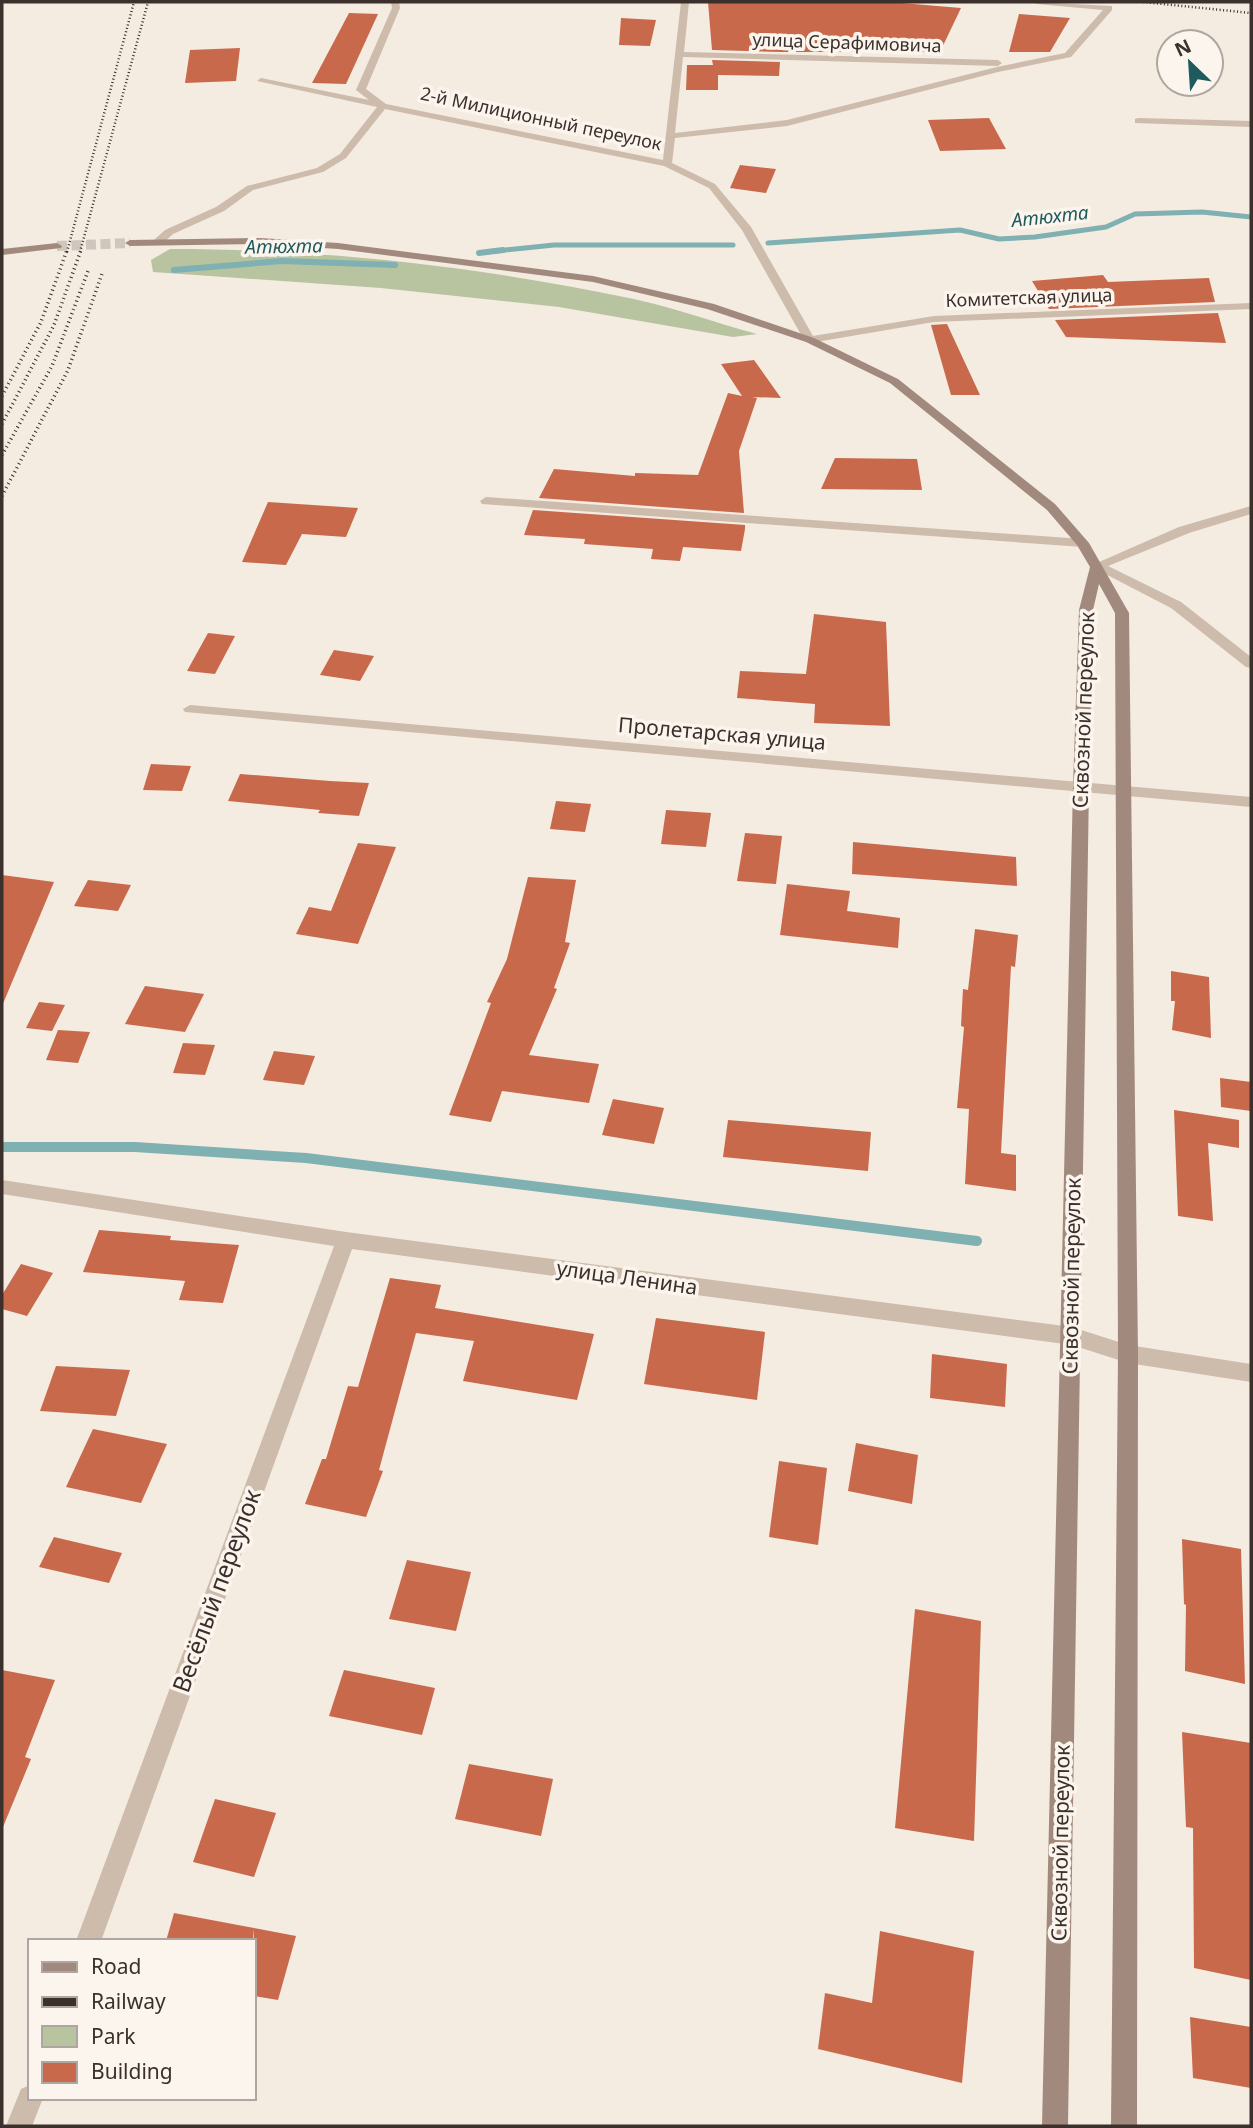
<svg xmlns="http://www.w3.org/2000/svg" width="1253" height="2128" font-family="'Noto Sans',sans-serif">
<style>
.green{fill:#b8c4a0}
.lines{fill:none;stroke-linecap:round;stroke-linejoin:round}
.stream-far2{stroke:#7fb0b2;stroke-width:5}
.stream-far1{stroke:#7fb0b2;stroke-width:6}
.stream{stroke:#7fb0b2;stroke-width:10}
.building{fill:#c8694b}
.secondary-tunnel{stroke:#cfc6bd;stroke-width:10;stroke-dasharray:10 4.5;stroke-linecap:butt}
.street{fill:#cdbbac;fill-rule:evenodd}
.secondary{fill:#a18a7d;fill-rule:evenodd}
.rail-far1{stroke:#3b302b;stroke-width:2.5;stroke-dasharray:1 2.5;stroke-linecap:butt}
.rail{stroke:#3b302b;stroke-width:3.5;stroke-dasharray:1 3.5;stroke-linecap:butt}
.labels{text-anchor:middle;stroke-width:7;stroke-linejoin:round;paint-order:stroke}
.far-street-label{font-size:18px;fill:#3b302b;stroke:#fbf5ee}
.far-water-label{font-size:19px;font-style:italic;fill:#1f5a5e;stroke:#fbf5ee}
.street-label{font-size:21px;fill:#3b302b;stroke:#fbf5ee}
.near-street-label{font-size:24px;fill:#3b302b;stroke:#fbf5ee}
</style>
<rect width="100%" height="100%" fill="#f4ebe1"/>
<path class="green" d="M170,249C326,249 482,267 634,299C676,308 716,323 757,334L733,337L559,307L381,288L153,272L151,260Z"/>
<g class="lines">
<g class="stream-far2">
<polyline points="768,243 960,230 999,239 1035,237 1106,227 1135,214 1202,212 1251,217"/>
<polyline points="486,252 554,245 733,245"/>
</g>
<g class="stream-far1">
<polyline points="479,253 503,250"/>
<polyline points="174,270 282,261 395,265"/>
</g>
<polyline class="stream" points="2,1147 135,1147 306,1158 977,1241"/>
</g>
<g class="building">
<polygon points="708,2 890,2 961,8 940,52 781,52 712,50"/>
<polygon points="349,13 378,14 346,84 312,83"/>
<polygon points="1019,14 1070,18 1050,52 1009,52"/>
<polygon points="621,18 656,20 650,46 619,45"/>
<polygon points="240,48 236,81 185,83 190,50"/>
<polygon points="712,60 780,62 779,76 718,75 718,90 686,90 687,65 713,65"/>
<polygon points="989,118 1006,149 940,151 928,120"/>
<polygon points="740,165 776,169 766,193 730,188"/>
<polygon points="1103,275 1108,282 1209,278 1215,302 1049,309 1032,281"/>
<polygon points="1218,313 1226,343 1066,337 1055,320"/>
<polygon points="947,324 980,395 951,395 931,325"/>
<polygon points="754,360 781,398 752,397 757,398 739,451 744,513 539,498 554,469 635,476 635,473 698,475 728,393 742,396 721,364"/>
<polygon points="835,458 917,459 922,490 821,489"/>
<polygon points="268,502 358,508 346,537 302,534 286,565 242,562"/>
<polygon points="533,510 745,525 745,529 741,551 683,547 680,561 651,559 653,549 584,544 585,539 524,535"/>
<polygon points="814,614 886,622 890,726 814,723 815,704 737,698 740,671 806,674"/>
<polygon points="208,633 235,636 215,674 187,671"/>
<polygon points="334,650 374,656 360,681 320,675"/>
<polygon points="151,764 191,766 182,791 143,790"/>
<polygon points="240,774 330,781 369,783 359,816 318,813 320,810 228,801"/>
<polygon points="556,801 591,804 585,832 550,829"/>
<polygon points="666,810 711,813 706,847 661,844"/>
<polygon points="745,833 782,836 776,884 737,881"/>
<polygon points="853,842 1016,857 1017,886 852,874"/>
<polygon points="358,843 396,847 358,944 296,934 309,907 331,911"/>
<polygon points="2,875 54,882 2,1006"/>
<polygon points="528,877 576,880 565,942 570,943 554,988 557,989 529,1055 599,1064 589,1103 502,1091 491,1122 449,1115 491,1003 487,1002 507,959"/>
<polygon points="88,880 131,885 118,911 74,906"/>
<polygon points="787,884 850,891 847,911 900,918 898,948 780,935"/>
<polygon points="975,929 1018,935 1015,967 1011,966 1001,1153 1016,1155 1016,1191 965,1184 969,1109 957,1108 964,1027 961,1026 963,989 968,990"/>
<polygon points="1171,971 1209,977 1211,1038 1172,1030 1175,1001 1171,1001"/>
<polygon points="145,986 204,994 185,1032 125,1024"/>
<polygon points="39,1002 65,1005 52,1031 26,1028"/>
<polygon points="58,1030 90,1032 78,1063 46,1060"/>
<polygon points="183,1043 215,1045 205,1075 173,1073"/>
<polygon points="274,1051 315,1056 304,1085 263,1080"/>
<polygon points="1220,1078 1251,1082 1251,1111 1221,1107"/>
<polygon points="613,1099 664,1108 654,1144 602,1135"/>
<polygon points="1174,1110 1239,1120 1239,1148 1208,1143 1213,1221 1178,1216"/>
<polygon points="728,1120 871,1132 868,1171 723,1157"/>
<polygon points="99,1230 171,1236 170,1240 239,1245 223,1303 179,1300 185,1281 83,1272"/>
<polygon points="21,1264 53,1273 27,1316 2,1309 2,1295"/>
<polygon points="390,1278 441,1285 435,1308 594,1334 577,1400 463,1381 474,1341 416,1333 379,1470 383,1471 366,1517 305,1504 322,1459 326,1459 348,1386 358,1387"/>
<polygon points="656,1318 765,1332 757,1400 644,1384"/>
<polygon points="932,1354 1007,1364 1005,1407 930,1398"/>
<polygon points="56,1366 130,1370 116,1416 40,1411"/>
<polygon points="93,1429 167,1444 141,1503 66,1487"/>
<polygon points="856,1443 918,1455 912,1504 848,1491"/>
<polygon points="779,1461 827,1468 818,1545 769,1537"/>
<polygon points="54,1537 122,1553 109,1583 39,1567"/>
<polygon points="1182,1539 1241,1549 1245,1684 1185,1671 1186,1605 1184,1604"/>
<polygon points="407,1560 471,1572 456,1631 389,1619"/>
<polygon points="915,1609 981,1621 974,1841 895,1828"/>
<polygon points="2,1670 55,1680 25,1757 31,1759 3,1827"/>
<polygon points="344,1670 435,1688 422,1735 329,1716"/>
<polygon points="1182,1732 1251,1743 1251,1980 1194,1968 1193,1828 1186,1827"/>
<polygon points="469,1764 553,1779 541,1836 455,1819"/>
<polygon points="215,1799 276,1813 254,1877 193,1862"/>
<polygon points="174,1913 254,1928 253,1941 166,1941"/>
<polygon points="254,1928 296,1936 278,2000 254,1996"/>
<polygon points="880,1931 974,1951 962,2083 818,2049 825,1993 872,2003"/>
<polygon points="1190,2017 1251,2027 1251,2088 1193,2078"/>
</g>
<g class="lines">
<polyline class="secondary-tunnel" points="57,246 130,243"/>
<g class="street">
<polygon points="391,2 399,2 400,8 366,89 386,104 663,160 681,2 689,2 684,52 998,60 1002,63 998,66 683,57 675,133 787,120 997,67 1065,53 1103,10 1037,4 1033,2 1112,6 1112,10 1071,57 998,72 787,126 675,138 672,163 715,184 751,227 813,336 934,316 1251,303 1251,309 934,322 810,343 804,340 742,230 709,188 664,166 385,109 346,158 323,172 253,190 224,211 173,234 163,243 155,243 155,239 165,230 216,207 247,186 317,168 340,154 377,107 257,81 261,78 369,100 356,90 392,8"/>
<polygon points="1138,118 1251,121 1251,127 1135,123 1135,119"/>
<polygon points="486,497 1083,539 1089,543 1083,547 482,504 480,501"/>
<polygon points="1251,506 1251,514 1189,533 1108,566 1181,602 1251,657 1251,668 1246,667 1171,608 1090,566 1179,527"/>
<polygon points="190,705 1251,797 1251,807 185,712 183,709"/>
<polygon points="2,1180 346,1232 1072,1327 1128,1345 1251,1364 1251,1382 1128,1363 1072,1345 352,1249 101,1941 76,1941 334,1246 2,1194"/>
<polygon points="30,2085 30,2098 43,2098 32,2126 6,2126 21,2089"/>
</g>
<g class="secondary">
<polygon points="260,238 338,243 593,276 714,304 814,338 898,379 1055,504 1089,543 1129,613 1138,1354 1137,2126 1111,2126 1118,1354 1115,613 1099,584 1093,610 1089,786 1068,2126 1042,2126 1073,786 1079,610 1090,567 1077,545 1047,510 890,383 806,342 707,309 593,282 338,249 260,244 130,246 125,243 130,240"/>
<polygon points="57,243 62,246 61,248 2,255 2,249"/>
</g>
<g class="rail-far1">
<polyline points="1143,2 1251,13"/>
<polyline points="67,252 134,2"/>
<polyline points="80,252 148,2"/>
</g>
<g class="rail">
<polyline points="2,396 41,322 67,250"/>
<polyline points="2,424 54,325 81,250"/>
<polyline points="2,455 52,366 88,271"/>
<polyline points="2,496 68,370 103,271"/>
</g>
</g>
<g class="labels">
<g class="far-street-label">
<text transform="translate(847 43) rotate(2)" y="6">улица Серафимовича</text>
<text transform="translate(541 119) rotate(12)" y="6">2-й Милиционный переулок</text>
<text transform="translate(1029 298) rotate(-2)" y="6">Комитетская улица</text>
</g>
<g class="far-water-label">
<text transform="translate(1050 216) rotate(-6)" y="7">Атюхта</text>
<text transform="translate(284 246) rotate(-1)" y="7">Атюхта</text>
</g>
<g class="street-label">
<text transform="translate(1084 710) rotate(-88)" y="7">Сквозной переулок</text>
<text transform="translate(722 734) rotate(5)" y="7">Пролетарская улица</text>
<text transform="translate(1072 1276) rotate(-89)" y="7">Сквозной переулок</text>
<text transform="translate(627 1278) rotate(8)" y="7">улица Ленина</text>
<text transform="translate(1061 1843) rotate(-89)" y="7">Сквозной переулок</text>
</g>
<g class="near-street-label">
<text transform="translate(217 1591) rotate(-70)" y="8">Весёлый переулок</text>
</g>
</g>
<rect width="1253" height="2128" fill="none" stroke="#3b302b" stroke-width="7"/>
<rect x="28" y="1939" width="228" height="161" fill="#fbf5ee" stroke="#aea6a0" stroke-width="2"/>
<rect x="42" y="1962" width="35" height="10" fill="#a18a7d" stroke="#aea6a0" stroke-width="2"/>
<text x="91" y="1974" font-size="21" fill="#3b302b">Road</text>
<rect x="42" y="1997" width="35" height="10" fill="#3b302b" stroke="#aea6a0" stroke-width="2"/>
<text x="91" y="2009" font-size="21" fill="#3b302b">Railway</text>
<rect x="42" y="2026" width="35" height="21" fill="#b8c4a0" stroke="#aea6a0" stroke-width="2"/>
<text x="91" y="2044" font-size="21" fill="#3b302b">Park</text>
<rect x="42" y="2062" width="35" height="21" fill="#c8694b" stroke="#aea6a0" stroke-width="2"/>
<text x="91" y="2079" font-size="21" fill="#3b302b">Building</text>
<g transform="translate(1190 63) rotate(335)"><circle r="33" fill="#fbf5ee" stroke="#aea6a0" stroke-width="2"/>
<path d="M0-5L12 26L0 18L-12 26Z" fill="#1f5a5e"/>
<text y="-10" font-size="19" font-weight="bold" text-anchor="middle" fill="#3b302b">N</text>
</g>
</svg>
